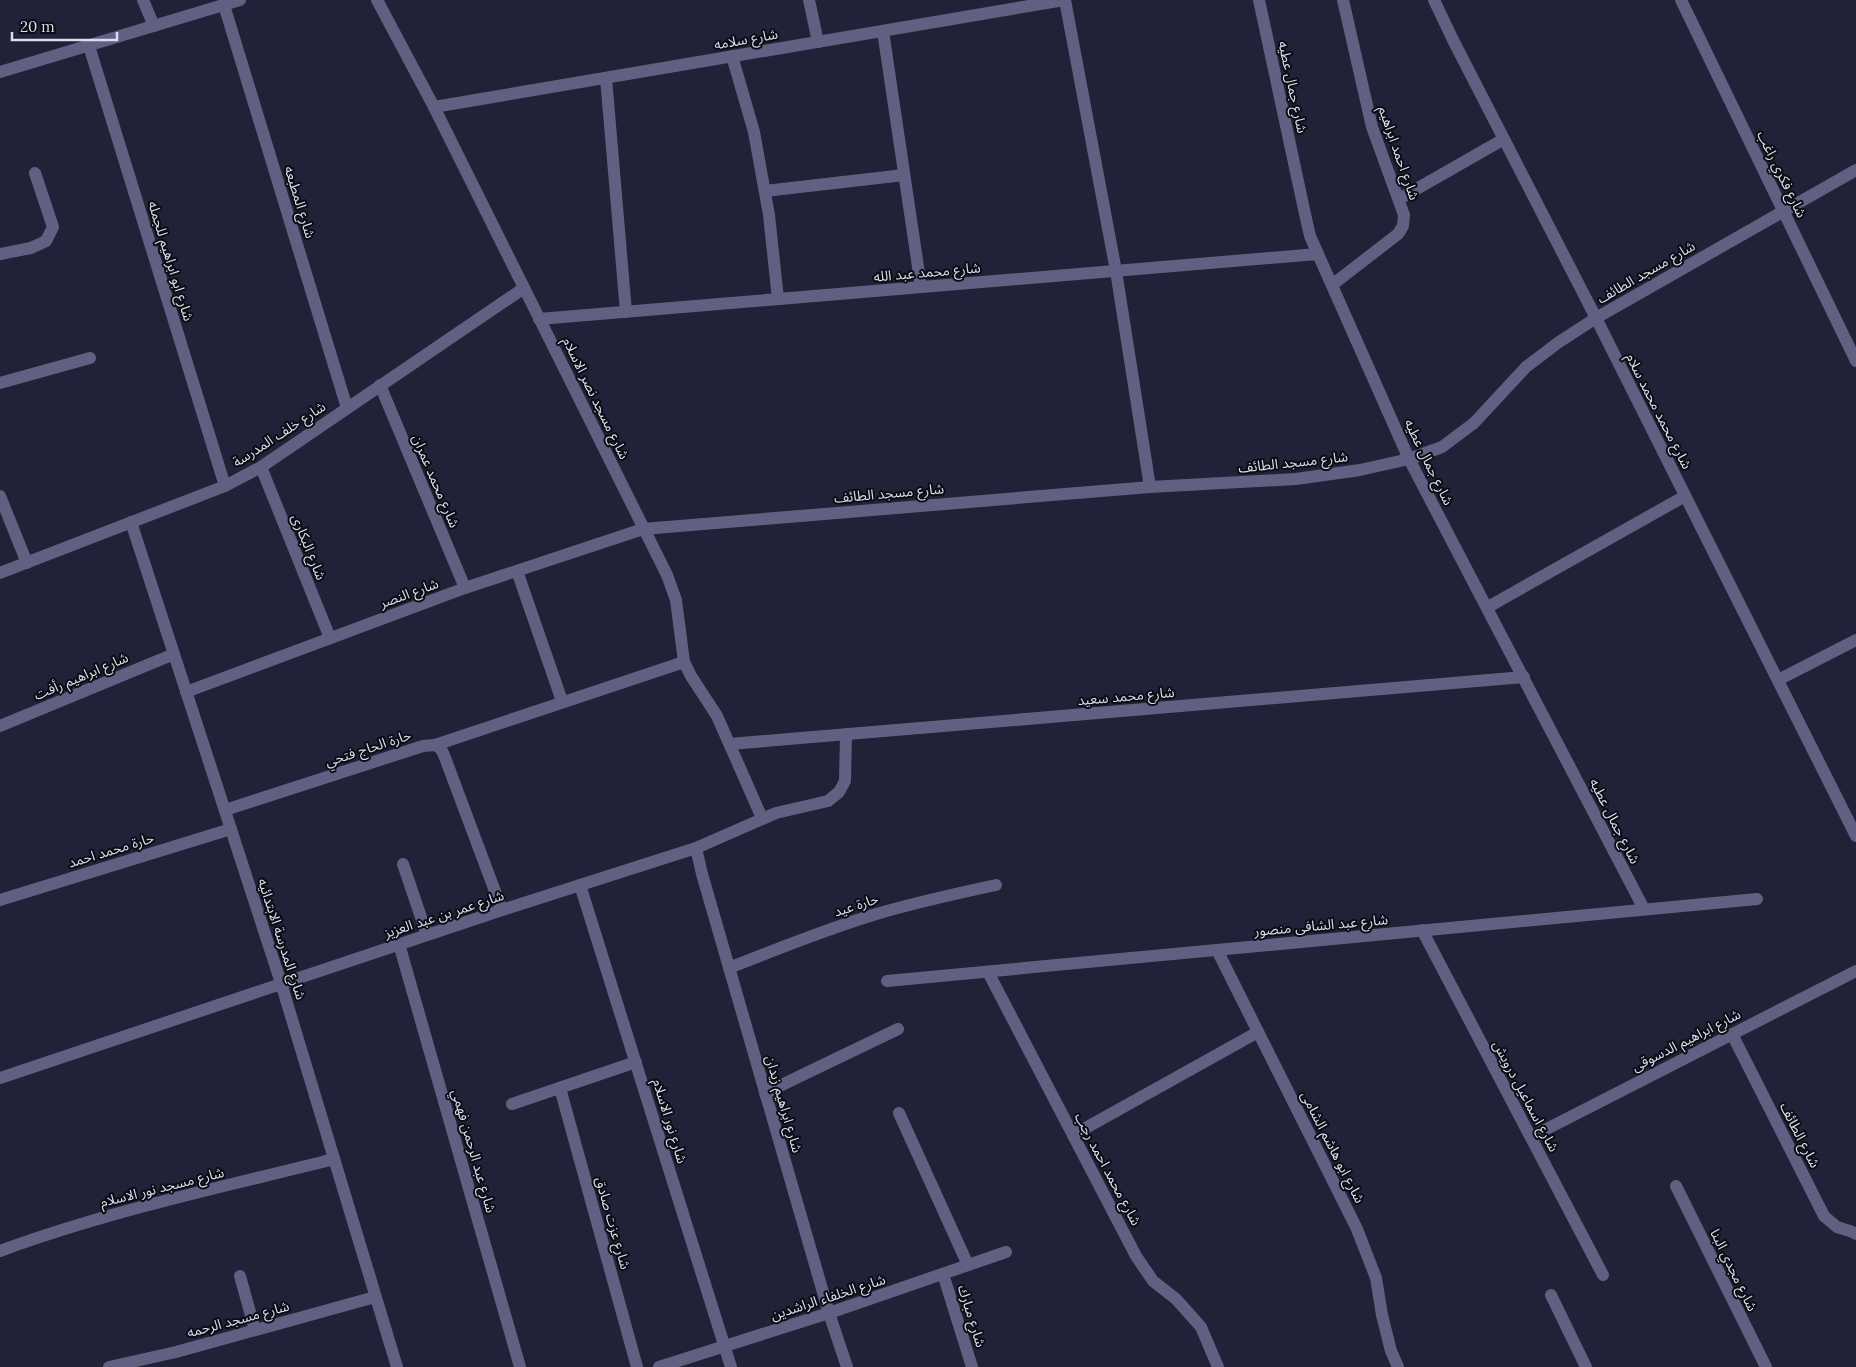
<svg xmlns="http://www.w3.org/2000/svg" width="1856" height="1367" font-family="Lora,'Noto Sans Arabic',serif">
<style>
.lines{fill:none;stroke-linecap:round;stroke-linejoin:round}
.minor{stroke:#606083;stroke-width:12}
.labels{text-anchor:middle;stroke-width:4;stroke-linejoin:round;paint-order:stroke}
.street-label{font-size:14px;fill:#dcddec;stroke:#0c0c15}
</style>
<rect width="100%" height="100%" fill="#212137"/>
<g class="lines">
<g class="minor">
<polyline points="143,0 154,26"/>
<polyline points="377,0 434,107 667,575 676,600 684,662 691,676 717,716 762,818"/>
<polyline points="809,0 818,42"/>
<polyline points="1065,0 1116,271 1150,487"/>
<polyline points="1259,0 1305,214 1310,236 1318,254 1409,459 1644,909"/>
<polyline points="1434,0 1453,40 1596,318 1856,836"/>
<polyline points="1681,0 1856,361"/>
<polyline points="224,5 347,408"/>
<polyline points="883,31 921,287"/>
<polyline points="89,46 225,486"/>
<polyline points="732,56 754,132 769,215 778,299"/>
<polyline points="0,72 240,0"/>
<polyline points="606,78 626,312"/>
<polyline points="434,107 1064,0"/>
<polyline points="765,191 904,175"/>
<polyline points="1399,199 1504,139"/>
<polyline points="0,254 31,248 46,241 53,227 35,173"/>
<polyline points="1332,285 1398,234 1403,226 1404,215 1372,127 1343,0"/>
<polyline points="539,319 1318,254"/>
<polyline points="0,383 90,358"/>
<polyline points="380,385 465,588"/>
<polyline points="261,467 330,638"/>
<polyline points="0,496 27,563"/>
<polyline points="131,522 281,983 397,1367"/>
<polyline points="517,571 562,701"/>
<polyline points="0,573 225,486 261,467 524,288"/>
<polyline points="1488,607 1685,496"/>
<polyline points="1778,680 1856,640"/>
<polyline points="186,692 465,588 643,529 1150,487 1296,479 1360,470 1409,459 1442,447 1474,423 1526,367 1559,342 1596,318 1856,170"/>
<polyline points="0,726 174,654"/>
<polyline points="730,744 1524,677"/>
<polyline points="435,745 684,662"/>
<polyline points="225,810 423,746 435,745 441,749 444,755 502,910"/>
<polyline points="696,848 702,874 829,1313 847,1367"/>
<polyline points="403,864 427,935"/>
<polyline points="580,885 731,1367"/>
<polyline points="0,900 231,829"/>
<polyline points="1422,930 1603,1275"/>
<polyline points="399,944 520,1367"/>
<polyline points="1217,950 1357,1229 1376,1278 1382,1315 1391,1351 1398,1367"/>
<path d="M729,968C777,949 824,930 873,915C913,903 954,894 996,885"/>
<polyline points="988,972 1136,1256 1153,1281 1176,1299 1201,1327 1218,1367"/>
<polyline points="887,981 1757,899"/>
<polyline points="1732,1034 1824,1216 1837,1227 1850,1231 1856,1234"/>
<polyline points="0,1078 502,910 696,848 776,813 828,801 839,792 845,781 846,734"/>
<polyline points="560,1088 637,1367"/>
<polyline points="765,1093 898,1029"/>
<polyline points="512,1104 636,1062"/>
<polyline points="899,1113 968,1265"/>
<polyline points="1073,1135 1258,1032"/>
<polyline points="1531,1137 1856,971"/>
<polyline points="1676,1186 1766,1367"/>
<path d="M0,1251C108,1211 223,1187 334,1159"/>
<polyline points="943,1274 972,1367"/>
<polyline points="240,1276 255,1330"/>
<polyline points="1551,1295 1586,1367"/>
<polyline points="109,1367 176,1352 375,1297"/>
<polyline points="659,1367 829,1313 1006,1252"/>
</g>
</g>
<g class="labels">
<g class="street-label">
<text transform="translate(746 39) rotate(-10)" y="5">شارع سلامه</text>
<text transform="translate(1293 87) rotate(78)" y="5">شارع جمال عطيه</text>
<text transform="translate(1399 153) rotate(71)" y="5">شارع احمد ابراهيم</text>
<text transform="translate(1782 174) rotate(64)" y="5">شارع فكري راغب</text>
<text transform="translate(300 202) rotate(73)" y="5">شارع المطبعه</text>
<text transform="translate(171 261) rotate(73)" y="5">شارع ابو ابراهيم للجمله</text>
<text transform="translate(927 272) rotate(-5)" y="5">شارع محمد عبد الله</text>
<text transform="translate(1646 272) rotate(-30)" y="5">شارع مسجد الطائف</text>
<text transform="translate(596 398) rotate(64)" y="5">شارع مسجد نصر الاسلام</text>
<text transform="translate(1659 411) rotate(63)" y="5">شارع محمد محمد سلام</text>
<text transform="translate(279 434) rotate(-33)" y="5">شارع خلف المدرسة</text>
<text transform="translate(1293 462) rotate(-6)" y="5">شارع مسجد الطائف</text>
<text transform="translate(1429 462) rotate(64)" y="5">شارع جمال عطيه</text>
<text transform="translate(436 481) rotate(67)" y="5">شارع محمد عمران</text>
<text transform="translate(889 493) rotate(-5)" y="5">شارع مسجد الطائف</text>
<text transform="translate(309 547) rotate(68)" y="5">شارع البكارى</text>
<text transform="translate(409 593) rotate(-20)" y="5">شارع النصر</text>
<text transform="translate(81 676) rotate(-23)" y="5">شارع ابراهيم رأفت</text>
<text transform="translate(1126 696) rotate(-5)" y="5">شارع محمد سعيد</text>
<text transform="translate(368 748) rotate(-18)" y="5">حارة الحاج فتحي</text>
<text transform="translate(1615 821) rotate(63)" y="5">شارع جمال عطيه</text>
<text transform="translate(111 850) rotate(-17)" y="5">حارة محمد احمد</text>
<text transform="translate(856 905) rotate(-18)" y="5">حارة عيد</text>
<text transform="translate(444 914) rotate(-18)" y="5">شارع عمر بن عبد العزيز</text>
<text transform="translate(1321 925) rotate(-5)" y="5">شارع عبد الشافى منصور</text>
<text transform="translate(282 939) rotate(72)" y="5">شارع المدرسة الابتدائيه</text>
<text transform="translate(1686 1040) rotate(-27)" y="5">شارع ابراهيم الدسوقى</text>
<text transform="translate(1526 1096) rotate(62)" y="5">شارع اسماعيل درويش</text>
<text transform="translate(784 1104) rotate(74)" y="5">شارع ابراهيم زيدان</text>
<text transform="translate(670 1121) rotate(73)" y="5">شارع نور الاسلام</text>
<text transform="translate(1800 1135) rotate(63)" y="5">شارع الطائف</text>
<text transform="translate(1333 1147) rotate(63)" y="5">شارع ابو هاشم الشامى</text>
<text transform="translate(474 1151) rotate(74)" y="5">شارع عبد الرحمن فهمي</text>
<text transform="translate(1108 1169) rotate(62)" y="5">شارع محمد احمد رجب</text>
<text transform="translate(162 1187) rotate(-14)" y="5">شارع مسجد نور الاسلام</text>
<text transform="translate(613 1223) rotate(74)" y="5">شارع عزت صادق</text>
<text transform="translate(1734 1270) rotate(64)" y="5">شارع مجدي البنا</text>
<text transform="translate(828 1297) rotate(-18)" y="5">شارع الخلفاء الراشدين</text>
<text transform="translate(972 1316) rotate(73)" y="5">شارع مبارك</text>
<text transform="translate(238 1319) rotate(-15)" y="5">شارع مسجد الرحمه</text>
</g>
</g>
<path d="M12 32v8h105v-8" fill="none" stroke="#dcddec" stroke-width="2.5"/>
<text x="20" y="32" font-size="15" fill="#dcddec" stroke="#0c0c15" stroke-width="4" paint-order="stroke">20 m</text>
</svg>
